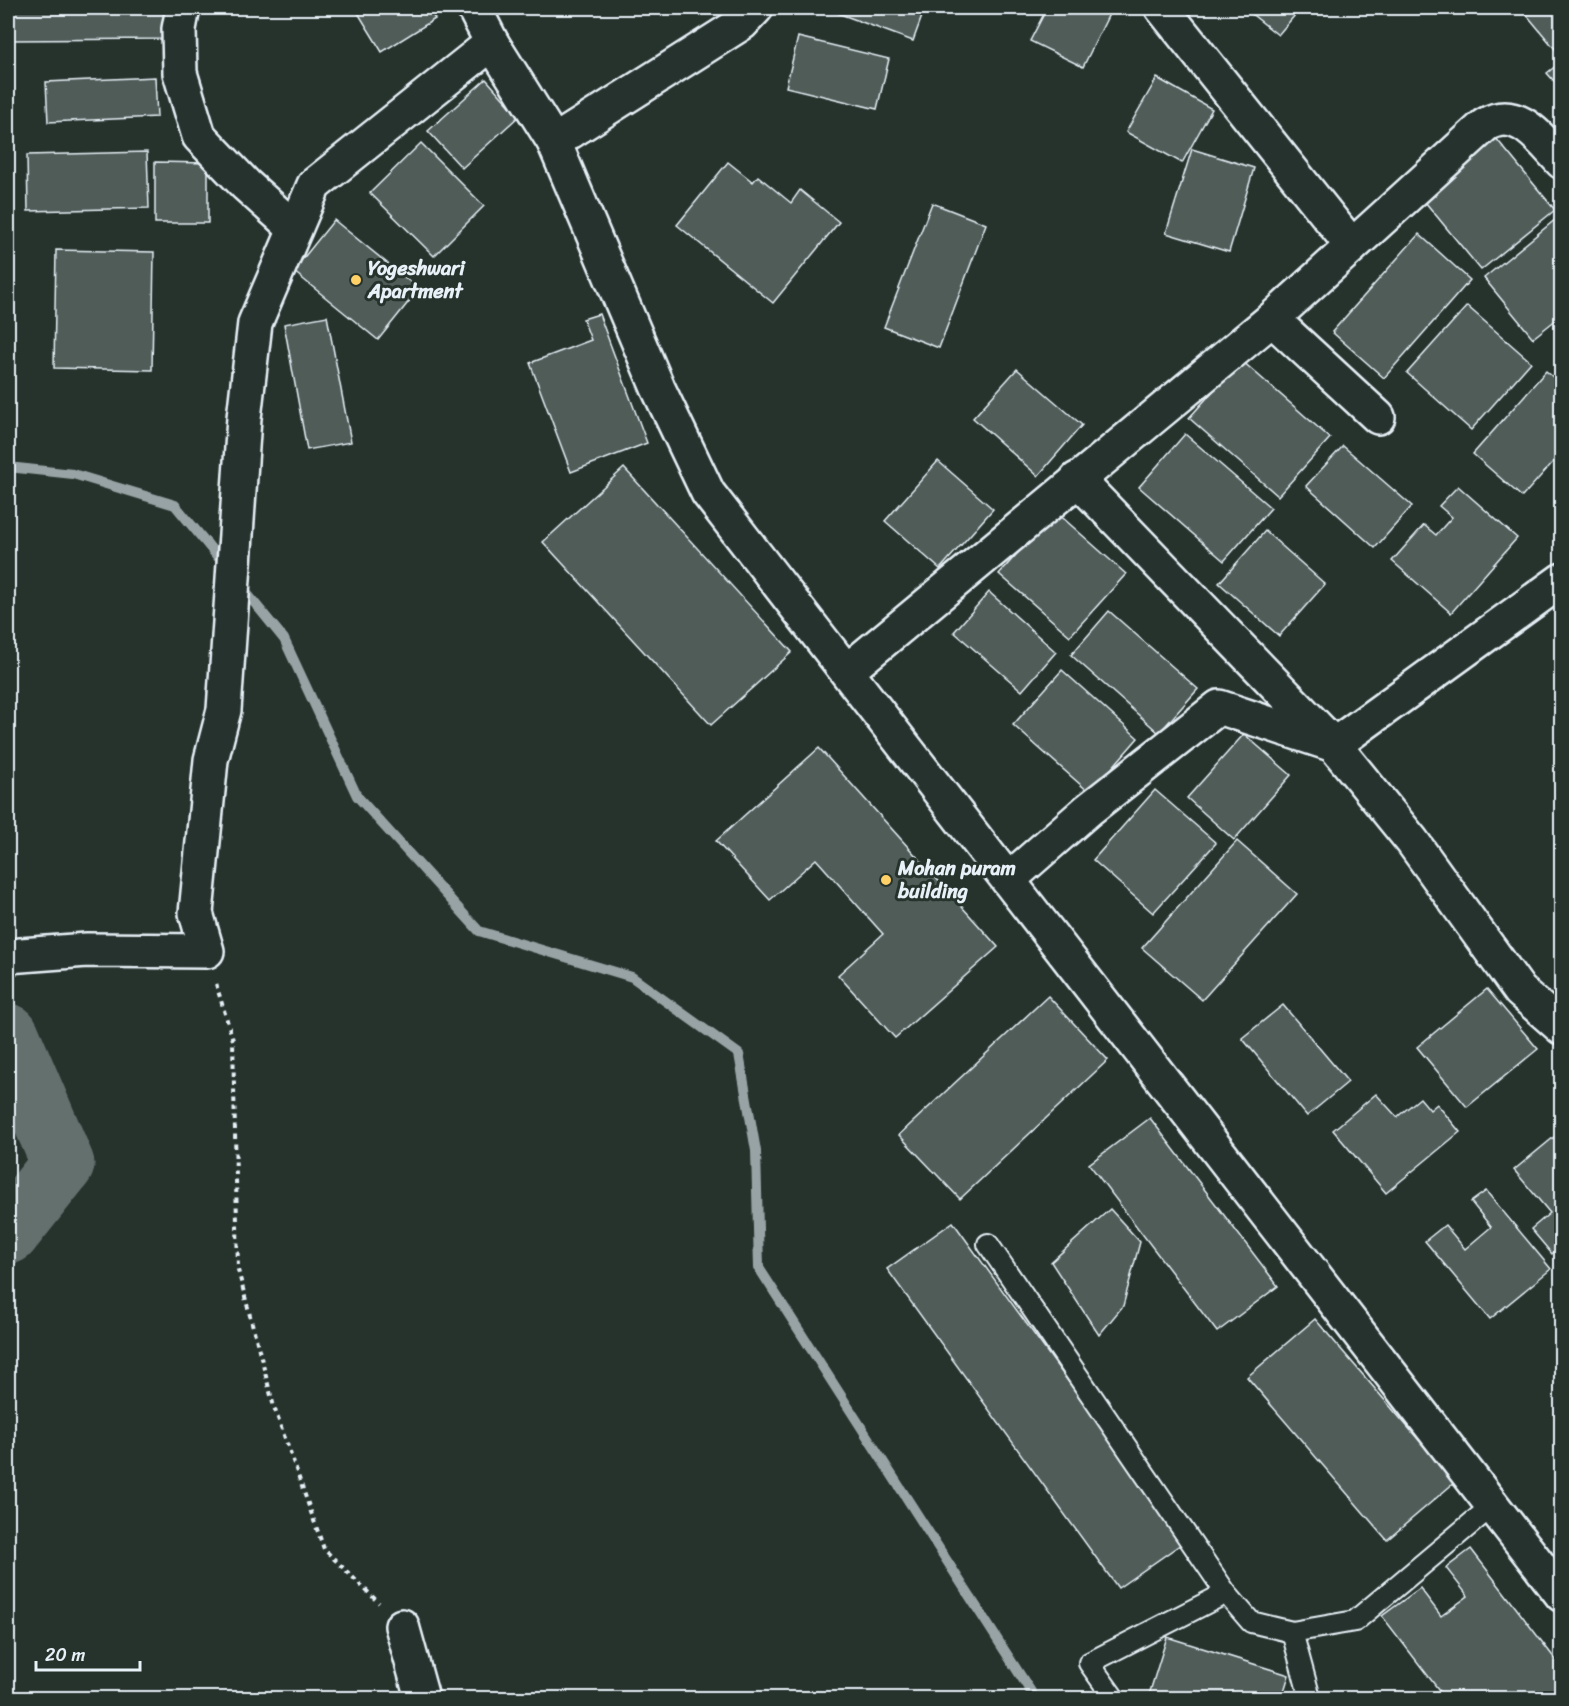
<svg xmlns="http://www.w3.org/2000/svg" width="1569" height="1706" font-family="Sriracha,sans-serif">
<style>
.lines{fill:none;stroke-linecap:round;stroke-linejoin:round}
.stream{stroke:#98a3a5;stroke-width:10}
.river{stroke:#636f6d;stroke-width:63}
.building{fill:#505c59;stroke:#e8f1f8;stroke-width:1.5}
.lane-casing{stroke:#e8f1f8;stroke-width:24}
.street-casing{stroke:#e8f1f8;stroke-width:38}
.secondary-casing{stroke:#e8f1f8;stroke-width:38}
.path{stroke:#e8f1f8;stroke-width:4;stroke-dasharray:4.5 4.5;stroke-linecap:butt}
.lane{stroke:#26332d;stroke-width:20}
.street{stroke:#26332d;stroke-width:33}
.secondary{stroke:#26332d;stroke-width:33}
.poi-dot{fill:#ffd166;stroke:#26332d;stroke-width:2}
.labels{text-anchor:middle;stroke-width:6;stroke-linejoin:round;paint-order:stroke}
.poi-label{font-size:20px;font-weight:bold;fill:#e8f1f8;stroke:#26332d;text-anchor:start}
</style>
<rect width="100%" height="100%" fill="#26332d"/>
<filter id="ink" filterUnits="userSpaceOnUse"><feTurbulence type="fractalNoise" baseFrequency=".0167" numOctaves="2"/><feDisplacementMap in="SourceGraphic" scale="12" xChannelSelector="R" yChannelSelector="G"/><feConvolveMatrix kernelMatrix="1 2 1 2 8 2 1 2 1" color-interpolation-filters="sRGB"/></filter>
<g filter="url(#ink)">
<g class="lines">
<g class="stream">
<polyline points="8,467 73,474 175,505 227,568"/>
<polyline points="240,585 284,639 357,796 479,931 632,977 739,1054 756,1151 759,1268 1035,1698"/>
</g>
<polyline class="river" points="8,1035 63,1164 8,1233"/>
</g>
<g class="building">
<polygon points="8,8 167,8 167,39 8,40"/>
<polygon points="355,8 428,8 435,19 382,52"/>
<polygon points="824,8 925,8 913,41"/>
<polygon points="1047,8 1112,8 1083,67 1030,41"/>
<polygon points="1244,8 1301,8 1278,35"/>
<polygon points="1521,8 1562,8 1562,55 1560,55"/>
<polygon points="798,37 889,59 877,109 786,87"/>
<polygon points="1562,61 1562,90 1547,73"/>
<polygon points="155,77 157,117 48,122 46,82"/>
<polygon points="1157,78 1212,109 1182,163 1126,132"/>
<polygon points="486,79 519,116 462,168 428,131"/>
<polygon points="1495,137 1555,210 1481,270 1421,197"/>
<polygon points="421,143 484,206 434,256 370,193"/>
<polygon points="1192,149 1254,168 1229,252 1166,233"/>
<polygon points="147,152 149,208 28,211 27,155"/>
<polygon points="155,162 208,163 208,223 155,223"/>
<polygon points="728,162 753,182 758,176 791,203 800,190 839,222 773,303 677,225"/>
<polygon points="932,203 986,224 939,348 884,327"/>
<polygon points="1562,214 1562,315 1533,338 1484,278"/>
<polygon points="334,220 419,289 378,340 293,271"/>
<polygon points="1419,234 1470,280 1384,378 1332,332"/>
<polygon points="56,250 154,252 152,370 54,368"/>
<polygon points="1467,306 1531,362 1471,430 1407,373"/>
<polygon points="599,314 647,443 571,472 530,363 591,340 583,319"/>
<polygon points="327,316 351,442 307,450 284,324"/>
<polygon points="1241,360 1330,438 1278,496 1189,418"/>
<polygon points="1017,369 1082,425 1038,476 973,418"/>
<polygon points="1546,371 1562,385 1562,452 1522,497 1473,454"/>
<polygon points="1185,434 1271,508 1224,561 1139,487"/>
<polygon points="1343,446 1412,506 1375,548 1306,486"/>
<polygon points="938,461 993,509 940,569 885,521"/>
<polygon points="624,468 792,652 711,725 543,542"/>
<polygon points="1458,486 1517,538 1451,613 1392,561 1424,525 1436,535 1452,517 1439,506"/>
<polygon points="1055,511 1126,574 1070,636 999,574"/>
<polygon points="1265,531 1325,584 1279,636 1219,583"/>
<polygon points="989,592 1056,652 1022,691 954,632"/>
<polygon points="1109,611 1198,689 1159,733 1071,655"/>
<polygon points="1062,670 1138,738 1090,793 1013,725"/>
<polygon points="1244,734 1291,775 1234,840 1187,798"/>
<polygon points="819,748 998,947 895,1038 838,975 883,934 816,859 770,900 716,841"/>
<polygon points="1155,790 1216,843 1153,913 1093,860"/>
<polygon points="1237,841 1297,894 1202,1000 1142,948"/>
<polygon points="1487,989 1538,1049 1467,1107 1417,1047"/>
<polygon points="1048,996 1108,1060 960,1199 899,1135"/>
<polygon points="1283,1005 1348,1082 1307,1116 1242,1038"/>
<polygon points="1376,1094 1397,1117 1420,1098 1430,1110 1437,1104 1460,1132 1386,1193 1333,1130"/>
<polygon points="1150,1118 1278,1286 1217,1332 1089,1164"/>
<polygon points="1554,1137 1562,1146 1562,1245 1552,1254 1531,1229 1550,1213 1514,1170"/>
<polygon points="1486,1191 1551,1269 1490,1319 1425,1241 1445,1225 1465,1249 1491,1227 1471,1202"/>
<polygon points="1110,1209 1140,1242 1123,1306 1099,1335 1051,1262"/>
<polygon points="953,1222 1184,1542 1118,1588 887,1269"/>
<polygon points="1315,1319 1455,1482 1387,1540 1247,1377"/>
<polygon points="1471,1549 1562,1668 1562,1698 1445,1698 1382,1616 1420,1588 1441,1616 1468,1596 1446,1568"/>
<polygon points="1167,1637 1289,1675 1282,1698 1148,1698"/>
</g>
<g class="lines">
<defs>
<g id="lane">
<polyline points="988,1244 1226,1593"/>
<polyline points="1292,1632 1310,1698"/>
<polyline points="1114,1698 1089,1663 1226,1593 1251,1622 1292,1632 1355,1621 1492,1506"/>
</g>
<g id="street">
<polyline points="183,8 179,29 180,73 199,136 246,185 295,229"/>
<polyline points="1162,8 1352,246"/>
<polyline points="554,142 742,23 756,8"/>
<polyline points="1272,319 1378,417"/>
<polyline points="1077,479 1334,745 1562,580"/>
<path d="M847,671L1272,319L1485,125C1518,105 1541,140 1562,162"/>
<polyline points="1008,880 1088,810 1219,707 1334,745 1412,841 1520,991 1562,1028"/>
<polyline points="8,956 87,950 207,951 196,913 211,760 224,710 244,418 255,323 314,185 492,43"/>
<polyline points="402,1626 422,1698"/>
</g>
<polyline id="secondary" points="474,8 492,43 554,142 658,388 708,493 1562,1595"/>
</defs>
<use href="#lane" class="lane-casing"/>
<use href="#street" class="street-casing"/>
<use href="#secondary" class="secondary-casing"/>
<polyline class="path" points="216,984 233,1040 238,1270 274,1407 324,1549 379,1603"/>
<use href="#lane" class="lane"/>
<use href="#street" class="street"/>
<use href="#secondary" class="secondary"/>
</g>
</g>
<g class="poi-dot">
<circle cx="356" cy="280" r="6"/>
<circle cx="886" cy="880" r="6"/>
</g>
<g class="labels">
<g class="poi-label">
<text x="368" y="275">Yogeshwari<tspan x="368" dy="23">Apartment</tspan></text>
<text x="898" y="875">Mohan puram<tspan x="898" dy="23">building</tspan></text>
</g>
</g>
<rect width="1569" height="1706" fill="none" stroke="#26332d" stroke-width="30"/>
<rect x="15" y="15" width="1539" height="1676" fill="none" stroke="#e8f1f8" stroke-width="2" filter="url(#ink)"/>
<path d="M36 1661v9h104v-9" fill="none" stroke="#e8f1f8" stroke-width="3"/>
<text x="45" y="1661" font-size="18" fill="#e8f1f8" stroke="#26332d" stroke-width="4.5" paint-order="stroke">20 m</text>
</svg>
